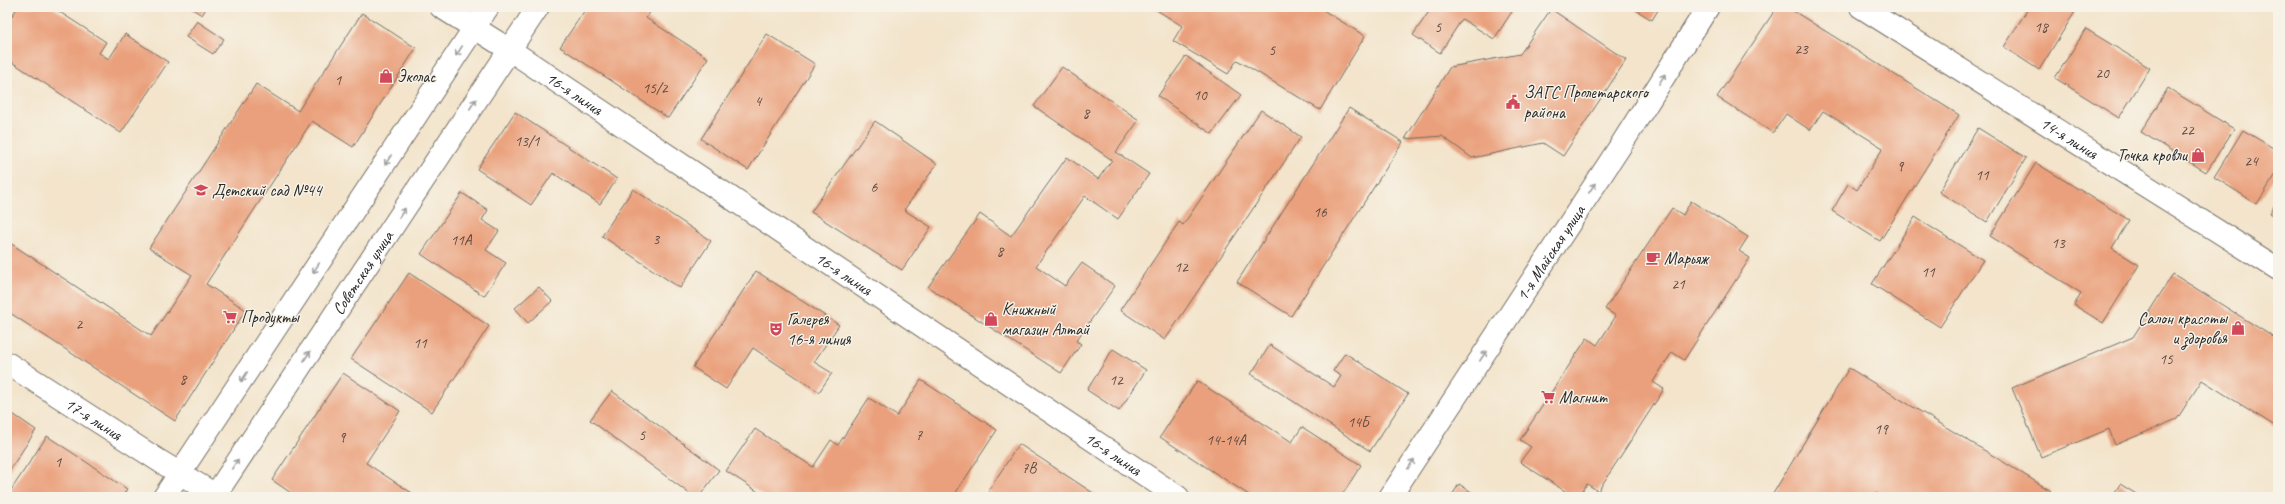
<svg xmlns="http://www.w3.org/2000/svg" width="2285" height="504" font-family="Caveat,sans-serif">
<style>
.building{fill:#eaa07b}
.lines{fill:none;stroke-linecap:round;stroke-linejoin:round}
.minor-casing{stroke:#716c63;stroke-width:24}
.major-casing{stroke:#716c63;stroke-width:24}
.minor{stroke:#fff;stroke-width:22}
.major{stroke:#fff;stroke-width:22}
.oneway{stroke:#a0a0a0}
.labels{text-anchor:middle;stroke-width:3;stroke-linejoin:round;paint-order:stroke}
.number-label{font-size:15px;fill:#5b483f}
.poi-label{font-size:17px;fill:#2b2b2b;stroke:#f7f3e8;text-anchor:start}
.street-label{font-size:17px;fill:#2b2b2b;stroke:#f7f3e8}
</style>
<rect width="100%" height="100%" fill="#f7f3e8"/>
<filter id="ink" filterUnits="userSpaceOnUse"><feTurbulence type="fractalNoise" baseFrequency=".025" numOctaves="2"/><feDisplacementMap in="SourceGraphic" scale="8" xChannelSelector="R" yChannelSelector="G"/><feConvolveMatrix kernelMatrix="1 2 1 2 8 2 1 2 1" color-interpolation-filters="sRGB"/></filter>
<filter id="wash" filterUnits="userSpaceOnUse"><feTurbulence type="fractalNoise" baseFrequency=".012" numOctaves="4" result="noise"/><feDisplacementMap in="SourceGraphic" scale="16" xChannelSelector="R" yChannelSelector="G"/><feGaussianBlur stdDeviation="0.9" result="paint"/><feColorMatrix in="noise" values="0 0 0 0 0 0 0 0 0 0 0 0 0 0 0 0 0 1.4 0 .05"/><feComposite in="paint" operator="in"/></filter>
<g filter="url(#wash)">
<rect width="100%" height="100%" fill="#f3e4cb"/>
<g id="blocks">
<g class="building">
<polygon points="18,7 52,7 106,42 99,53 109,59 125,34 168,62 121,133 7,59 7,23"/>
<polygon points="189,7 207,7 202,15"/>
<polygon points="587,7 654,7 646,18 708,58 668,118 560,47"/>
<polygon points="1152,7 1318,7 1365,36 1320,110 1237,60 1228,74 1173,41 1182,26"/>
<polygon points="1432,7 1515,7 1494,39 1462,19 1440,53 1413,35"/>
<polygon points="1631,7 1660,7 1652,20"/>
<polygon points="1777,7 1787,7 1959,115 1880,241 1832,211 1848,184 1857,190 1883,148 1823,111 1810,130 1786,114 1773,133 1717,97"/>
<polygon points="2029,7 2078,7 2039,70 2004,47"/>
<polygon points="1551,9 1626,60 1563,156 1543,143 1472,158 1442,136 1405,139 1450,67 1520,54"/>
<polygon points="362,13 416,48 353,147 312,121 206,284 246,310 175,421 7,311 7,241 151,336 192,275 149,248 256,84 298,111"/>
<polygon points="197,21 224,39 213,54 186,37"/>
<polygon points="2086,29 2150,68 2119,118 2055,78"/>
<polygon points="767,34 815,64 748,170 701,139"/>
<polygon points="1186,56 1241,95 1212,134 1158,96"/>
<polygon points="1062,67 1139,120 1116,152 1149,174 1118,219 1085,196 1036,266 1065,286 1082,263 1115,286 1076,341 1081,344 1061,373 928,287 980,214 1011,236 1067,157 1098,179 1112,160 1034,106"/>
<polygon points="2168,88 2234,129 2206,172 2141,132"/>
<polygon points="1349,108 1403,142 1291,316 1237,282"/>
<polygon points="1261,110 1301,137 1165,340 1120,310 1179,222 1183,225"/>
<polygon points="515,112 617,179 600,204 553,173 531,205 477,169"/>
<polygon points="875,121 937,164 904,210 931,227 902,270 811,212"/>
<polygon points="1978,128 2026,158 1987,222 1939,192"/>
<polygon points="2243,130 2278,151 2278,171 2257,204 2214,177"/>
<polygon points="2036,163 2129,220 2112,248 2139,265 2103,323 2074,305 2081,293 1990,236"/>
<polygon points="633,189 711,241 680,288 602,236"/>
<polygon points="462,193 488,210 482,220 499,231 486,250 506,263 484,296 421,254"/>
<polygon points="2278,199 2278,218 2270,213"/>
<polygon points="1691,201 1748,237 1739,251 1750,258 1684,360 1672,352 1653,382 1664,389 1598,491 1587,484 1578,497 1574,497 1520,462 1531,447 1520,440 1587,338 1597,345 1616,316 1605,309 1672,208 1683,215"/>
<polygon points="1915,217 1983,260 1940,327 1872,284"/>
<polygon points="756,271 839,325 814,362 832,373 819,392 753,348 726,389 693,367"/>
<polygon points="409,273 489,326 432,412 351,359"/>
<polygon points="2173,274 2278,340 2278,428 2202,380 2177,419 2115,445 2109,429 2041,457 2012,388 2133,337"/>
<polygon points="539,287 552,301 528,323 515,308"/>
<polygon points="1270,345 1334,387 1341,376 1333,371 1345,353 1408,394 1370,451 1251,374"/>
<polygon points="1113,349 1146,370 1119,411 1087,390"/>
<polygon points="1849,368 2051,491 2047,497 1883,497 1876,493 1874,497 1771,497"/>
<polygon points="343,373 400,411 366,463 418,497 297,497 272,480"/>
<polygon points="921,380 997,430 953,497 766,497 726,471 755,429 813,467 831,440 838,445 869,398 897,416"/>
<polygon points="1197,381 1292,442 1302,427 1361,465 1341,497 1252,497 1160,437"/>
<polygon points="612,391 719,470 699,497 694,497 590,420"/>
<polygon points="7,410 36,430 7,474"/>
<polygon points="47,436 127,489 122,497 16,497 9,493"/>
<polygon points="1019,444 1099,497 993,497 994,495 988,491"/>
<polygon points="1459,484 1479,497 1451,497"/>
<polygon points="2120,484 2141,497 2112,497"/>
</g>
</g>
</g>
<g filter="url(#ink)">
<use href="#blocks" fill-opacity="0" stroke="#716c63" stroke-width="1"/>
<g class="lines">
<defs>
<g id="minor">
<path id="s1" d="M441,7L510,50L1178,497"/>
<path id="s2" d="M1861,7L2278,269"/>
<path id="s3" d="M7,363L161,462L219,497"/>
<path id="s4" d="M1390,497L1621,145L1708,7"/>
</g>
<g id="major">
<polyline points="164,497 488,7"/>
<path id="s5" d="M214,497L538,7"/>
</g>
</defs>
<use href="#minor" class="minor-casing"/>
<use href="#major" class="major-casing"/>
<use href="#minor" class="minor"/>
<use href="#major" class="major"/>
</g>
<defs><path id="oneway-shaft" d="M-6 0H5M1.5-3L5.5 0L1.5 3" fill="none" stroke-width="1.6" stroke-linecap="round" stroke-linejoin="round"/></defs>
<g class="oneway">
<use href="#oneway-shaft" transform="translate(459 51) rotate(123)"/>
<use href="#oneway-shaft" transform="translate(1662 79) rotate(-58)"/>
<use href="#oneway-shaft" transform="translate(473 104) rotate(-57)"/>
<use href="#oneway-shaft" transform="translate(388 160) rotate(123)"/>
<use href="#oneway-shaft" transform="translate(1592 188) rotate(-57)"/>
<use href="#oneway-shaft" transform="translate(402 213) rotate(-57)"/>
<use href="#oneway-shaft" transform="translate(316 268) rotate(123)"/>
<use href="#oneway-shaft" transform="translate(307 356) rotate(-57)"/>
<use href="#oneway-shaft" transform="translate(1483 356) rotate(-57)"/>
<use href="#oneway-shaft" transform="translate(244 377) rotate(123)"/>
<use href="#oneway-shaft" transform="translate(235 464) rotate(-57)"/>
<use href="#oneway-shaft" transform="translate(1411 464) rotate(-57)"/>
</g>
</g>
<defs>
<symbol id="shop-bare" viewBox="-9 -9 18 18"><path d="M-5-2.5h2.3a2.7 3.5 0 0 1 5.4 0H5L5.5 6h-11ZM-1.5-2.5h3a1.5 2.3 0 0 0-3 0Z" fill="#d1495b" stroke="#f7f3e8" stroke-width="2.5" paint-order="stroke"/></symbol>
<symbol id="civic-bare" viewBox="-9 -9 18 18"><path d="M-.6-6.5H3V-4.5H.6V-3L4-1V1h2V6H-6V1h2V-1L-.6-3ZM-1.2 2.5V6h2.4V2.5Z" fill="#d1495b" stroke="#f7f3e8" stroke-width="2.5" paint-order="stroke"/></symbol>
<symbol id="school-bare" viewBox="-9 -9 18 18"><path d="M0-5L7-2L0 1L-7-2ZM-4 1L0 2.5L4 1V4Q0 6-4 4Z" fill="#d1495b" stroke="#f7f3e8" stroke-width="2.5" paint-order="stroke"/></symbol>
<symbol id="cafe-bare" viewBox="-9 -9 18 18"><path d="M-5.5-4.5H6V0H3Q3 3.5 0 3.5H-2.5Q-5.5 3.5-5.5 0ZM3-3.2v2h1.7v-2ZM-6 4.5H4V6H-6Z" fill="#d1495b" stroke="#f7f3e8" stroke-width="2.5" paint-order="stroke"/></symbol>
<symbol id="supermarket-bare" viewBox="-9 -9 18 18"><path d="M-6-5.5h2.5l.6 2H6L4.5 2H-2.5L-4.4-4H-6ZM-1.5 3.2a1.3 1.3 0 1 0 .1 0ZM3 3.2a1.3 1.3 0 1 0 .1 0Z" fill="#d1495b" stroke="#f7f3e8" stroke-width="2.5" paint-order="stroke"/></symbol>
<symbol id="theatre-bare" viewBox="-9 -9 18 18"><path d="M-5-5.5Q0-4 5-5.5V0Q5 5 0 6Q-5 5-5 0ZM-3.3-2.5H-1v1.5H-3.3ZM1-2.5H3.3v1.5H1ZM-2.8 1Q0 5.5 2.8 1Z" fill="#d1495b" stroke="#f7f3e8" stroke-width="2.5" paint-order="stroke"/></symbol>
</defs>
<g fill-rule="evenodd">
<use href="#shop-bare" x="376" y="66" width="20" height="20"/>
<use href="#civic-bare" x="1503" y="92" width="20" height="20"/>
<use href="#shop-bare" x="2188" y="145" width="20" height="20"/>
<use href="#school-bare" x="191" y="180" width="20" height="20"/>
<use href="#cafe-bare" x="1643" y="248" width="20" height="20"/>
<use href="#supermarket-bare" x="220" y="307" width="20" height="20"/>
<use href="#shop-bare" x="981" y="309" width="20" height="20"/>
<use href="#shop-bare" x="2228" y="318" width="20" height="20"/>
<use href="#theatre-bare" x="766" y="319" width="20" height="20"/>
<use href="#supermarket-bare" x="1538" y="387" width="20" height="20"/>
</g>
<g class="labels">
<g class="number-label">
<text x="1438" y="32">5</text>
<text x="2041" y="32">18</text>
<text x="1801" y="54">23</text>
<text x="1272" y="55">5</text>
<text x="2102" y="78">20</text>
<text x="338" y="85">1</text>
<text x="655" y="93">15/2</text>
<text x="1200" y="100">10</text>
<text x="758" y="106">4</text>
<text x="1086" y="118">8</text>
<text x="2187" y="135">22</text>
<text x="527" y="146">13/1</text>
<text x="2251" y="166">24</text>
<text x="1900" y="171">9</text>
<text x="1982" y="180">11</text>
<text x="874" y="192">6</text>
<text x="1320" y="217">16</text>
<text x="656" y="244">3</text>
<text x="461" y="245">11А</text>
<text x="2058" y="248">13</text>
<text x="1000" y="256">8</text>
<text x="1181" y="272">12</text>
<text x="1928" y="277">11</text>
<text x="1678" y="289">21</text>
<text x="79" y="329">2</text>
<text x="420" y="348">11</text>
<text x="2166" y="364">15</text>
<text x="183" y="384">8</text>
<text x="1116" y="385">12</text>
<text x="1358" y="427">14Б</text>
<text x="1881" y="434">19</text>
<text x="642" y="440">5</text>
<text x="919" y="440">7</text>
<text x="342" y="442">9</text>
<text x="1226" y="445">14-14А</text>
<text x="58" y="467">1</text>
<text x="1029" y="473">7В</text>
</g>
<g class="poi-label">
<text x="397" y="82">Эколас</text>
<text x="1524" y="98">ЗАГС Пролетарского<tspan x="1524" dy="20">района</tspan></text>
<text x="2187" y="161" text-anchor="end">Точка кровли</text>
<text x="212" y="196">Детский сад №44</text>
<text x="1664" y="264">Марьяж</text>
<text x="1002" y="315">Книжный<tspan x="1002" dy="20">магазин Алтай</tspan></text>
<text x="241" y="323">Продукты</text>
<text x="2227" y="324" text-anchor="end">Салон красоты<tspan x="2227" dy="20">и здоровья</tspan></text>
<text x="787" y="325">Галерея<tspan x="787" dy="20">16-я линия</tspan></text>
<text x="1559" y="403">Магнит</text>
</g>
<g class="street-label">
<text dy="6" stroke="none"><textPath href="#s1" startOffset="159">16-я линия</textPath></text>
<text dy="6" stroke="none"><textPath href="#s2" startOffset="246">14-я линия</textPath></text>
<text dy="6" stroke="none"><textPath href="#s4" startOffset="292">1-я Майская улица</textPath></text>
<text dy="6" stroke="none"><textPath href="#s5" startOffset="269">Советская улица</textPath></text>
<text dy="6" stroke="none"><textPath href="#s1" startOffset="483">16-я линия</textPath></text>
<text dy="6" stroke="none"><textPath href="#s3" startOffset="103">17-я линия</textPath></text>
<text dy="6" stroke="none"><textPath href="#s1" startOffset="807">16-я линия</textPath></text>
</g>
</g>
<rect width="2285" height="504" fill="none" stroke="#f7f3e8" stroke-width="24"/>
</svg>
